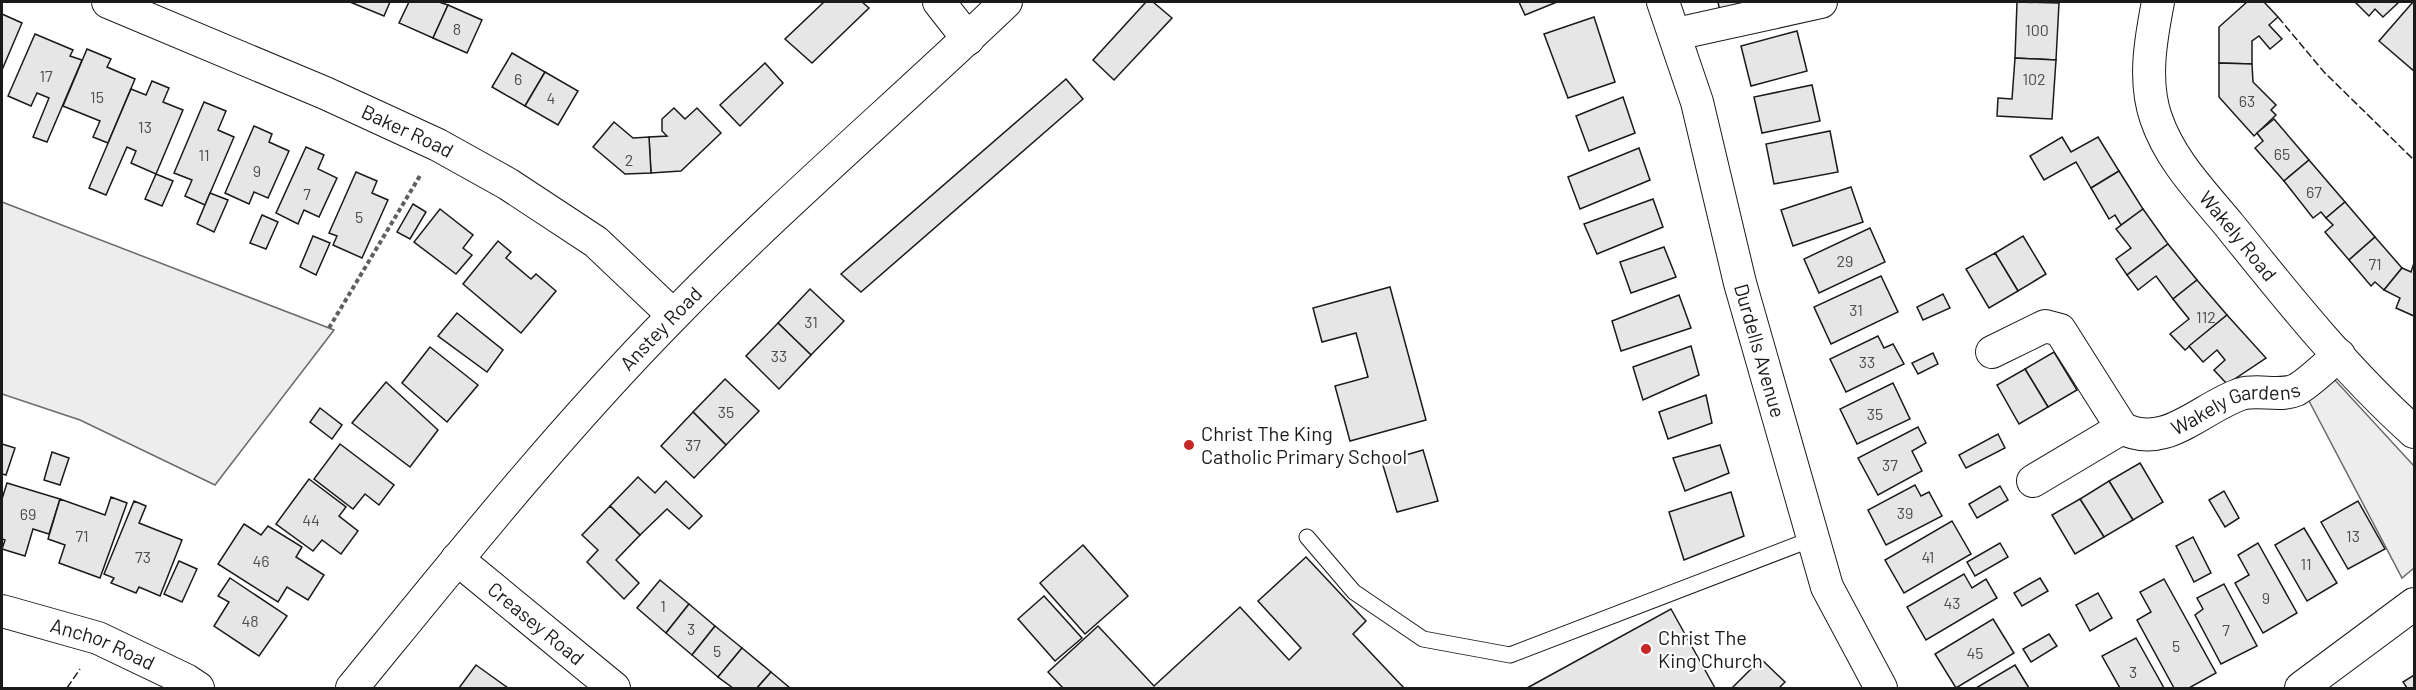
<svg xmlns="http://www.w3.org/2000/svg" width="2416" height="690" font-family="Barlow,sans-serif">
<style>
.built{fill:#ededed;stroke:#6a6a6a;stroke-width:1.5}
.building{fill:#e6e6e6;stroke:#1a1a1a;stroke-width:1.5}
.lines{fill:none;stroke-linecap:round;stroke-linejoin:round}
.lane-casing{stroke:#1a1a1a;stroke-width:17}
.street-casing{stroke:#1a1a1a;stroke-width:34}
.path{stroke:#5f5f5f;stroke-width:4;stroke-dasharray:4.5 3;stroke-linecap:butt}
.lane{stroke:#fff;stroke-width:15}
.street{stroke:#fff;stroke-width:32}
.fence{stroke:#1a1a1a;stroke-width:1.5;stroke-dasharray:8 3;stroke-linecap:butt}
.poi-dot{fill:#c62828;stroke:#fff;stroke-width:2}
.labels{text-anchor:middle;stroke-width:4.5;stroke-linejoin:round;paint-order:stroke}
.number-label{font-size:16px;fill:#4d4d4d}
.street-label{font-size:20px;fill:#1a1a1a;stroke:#fff}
.poi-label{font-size:20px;fill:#1a1a1a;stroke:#fff;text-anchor:start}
</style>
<rect width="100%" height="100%" fill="#fff"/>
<g class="built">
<polygon points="2,202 329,328 334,330 215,485 80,420 2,394"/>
<polygon points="2334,379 2414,466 2414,568 2402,578 2308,399"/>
</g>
<g class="building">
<polygon points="350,2 390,2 384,16"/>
<polygon points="409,2 439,2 448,5 433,38 399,23"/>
<polygon points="824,2 862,2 869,8 812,63 785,39"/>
<polygon points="1146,2 1153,2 1172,18 1114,80 1093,60"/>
<polygon points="1519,2 1557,2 1525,15"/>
<polygon points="1718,2 1766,2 1720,12"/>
<polygon points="2017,2 2059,3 2056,60 2015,58"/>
<polygon points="2247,2 2264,2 2278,17 2269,25 2282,39 2270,49 2259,36 2252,41 2252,64 2219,63 2219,27"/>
<polygon points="2355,2 2399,2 2383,17 2375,9 2369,16"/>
<polygon points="2413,2 2414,2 2414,71 2379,41"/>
<polygon points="448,5 482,20 467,53 433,38"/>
<polygon points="2,14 22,23 2,70"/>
<polygon points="1594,17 1615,82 1568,98 1544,34"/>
<polygon points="1797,31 1807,71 1751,86 1741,46"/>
<polygon points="35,34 73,50 70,56 82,60 47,142 33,137 49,98 37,93 31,106 8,96"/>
<polygon points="87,49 111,59 107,67 135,79 108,143 93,137 100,121 63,106"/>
<polygon points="512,53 545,72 525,106 492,87"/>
<polygon points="2015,58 2056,60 2052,119 1997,116 1998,98 2012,99"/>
<polygon points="765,63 783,83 740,126 720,105"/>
<polygon points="2219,63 2252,64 2253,82 2276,105 2271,110 2276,115 2254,136 2219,97"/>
<polygon points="545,72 578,91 558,125 525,106"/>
<polygon points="1066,79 1083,99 861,292 841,274"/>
<polygon points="152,81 169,88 163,102 183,110 156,174 131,163 136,151 127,147 106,195 89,188 131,89 146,95"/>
<polygon points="1812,85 1820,121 1762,133 1754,97"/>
<polygon points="1623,97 1635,133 1589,151 1576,116"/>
<polygon points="204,102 226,111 218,130 234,137 205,205 185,196 192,180 174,173"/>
<polygon points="674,108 685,119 697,108 721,133 681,171 651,173 649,137 667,136 662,131 662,119"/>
<polygon points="2274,119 2309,160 2284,181 2255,148 2263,141 2257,133"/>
<polygon points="614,122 633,138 649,137 651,173 625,174 593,147"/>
<polygon points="254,126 272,134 269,142 289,151 268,198 254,192 249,204 225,193"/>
<polygon points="1830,131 1838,172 1774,184 1766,144"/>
<polygon points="2062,137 2071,152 2098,137 2119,171 2091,188 2076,162 2044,180 2030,156"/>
<polygon points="306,147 324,155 318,169 337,178 319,217 304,210 298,224 276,213"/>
<polygon points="1639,148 1650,180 1580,209 1568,177"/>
<polygon points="2309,160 2345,202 2326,218 2321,212 2313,218 2284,181"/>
<polygon points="2119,171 2143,209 2121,225 2115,215 2109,219 2091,188"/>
<polygon points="356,172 377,181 372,193 388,200 362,258 333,245 337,236 329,233"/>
<polygon points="156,174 173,181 162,206 145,199"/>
<polygon points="1851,187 1863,222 1793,246 1781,210"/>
<polygon points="210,193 228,200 214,232 197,224"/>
<polygon points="1653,199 1663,227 1597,254 1584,224"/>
<polygon points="2345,202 2375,237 2349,260 2325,232 2333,225 2326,218"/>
<polygon points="413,204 426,212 410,239 397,232"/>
<polygon points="440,209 473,235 463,248 472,255 456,274 414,242"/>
<polygon points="2143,209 2168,244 2127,275 2116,259 2131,248 2116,229"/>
<polygon points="262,215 278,222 266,249 250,243"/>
<polygon points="1870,228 1885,262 1819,293 1804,259"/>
<polygon points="313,236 330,243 316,275 300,267"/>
<polygon points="2023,236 2046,274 2018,291 1995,253"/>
<polygon points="2375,237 2402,268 2384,290 2375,282 2371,286 2349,260"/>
<polygon points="498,241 511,252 506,258 531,279 536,274 556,291 521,333 463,284"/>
<polygon points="2168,244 2197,280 2173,299 2156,276 2138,290 2127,275"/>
<polygon points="1664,247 1676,277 1631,293 1620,262"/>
<polygon points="1995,253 2018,291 1989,308 1966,269"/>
<polygon points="2414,263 2414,316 2396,308 2400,298 2384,290 2402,268 2411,272"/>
<polygon points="1881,276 1898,312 1831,344 1814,307"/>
<polygon points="2197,280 2227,315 2185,350 2170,334 2189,319 2173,299"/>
<polygon points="1390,287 1426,420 1350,441 1335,386 1368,377 1356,333 1322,342 1313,308"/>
<polygon points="810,289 844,321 811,355 778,323"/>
<polygon points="1943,294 1950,308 1923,320 1917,307"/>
<polygon points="1679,295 1691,328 1621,351 1612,321"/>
<polygon points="457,313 503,350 487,372 438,336"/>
<polygon points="2227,315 2266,358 2227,384 2214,370 2225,360 2217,350 2203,362 2189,346"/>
<polygon points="778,323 811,355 779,389 746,356"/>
<polygon points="1878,336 1884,348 1893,344 1904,364 1846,392 1830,359"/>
<polygon points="1691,346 1699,375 1643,400 1633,367"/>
<polygon points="430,347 478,385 447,422 402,383"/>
<polygon points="2054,352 2077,390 2048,407 2025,369"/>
<polygon points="1933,353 1938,364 1918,374 1912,363"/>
<polygon points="2025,369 2048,407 2019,424 1997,385"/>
<polygon points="725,379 759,411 726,445 693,412"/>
<polygon points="386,382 438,430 410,467 352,423"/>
<polygon points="1893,383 1910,419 1857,444 1840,409"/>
<polygon points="1706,395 1712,423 1668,439 1659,412"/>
<polygon points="320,408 342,425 332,439 310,422"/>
<polygon points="693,412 726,445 694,478 661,446"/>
<polygon points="1918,427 1926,443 1912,451 1922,471 1878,495 1858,458"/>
<polygon points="1998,434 2005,448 1966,468 1959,455"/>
<polygon points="2,444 15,448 6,475 2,474"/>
<polygon points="340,444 394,485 379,505 365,494 353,509 314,479"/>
<polygon points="1720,445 1729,473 1685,491 1673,458"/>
<polygon points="1423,450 1438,501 1397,512 1382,462"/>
<polygon points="52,452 69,458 60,485 44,480"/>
<polygon points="2140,463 2163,502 2133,520 2109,481"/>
<polygon points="638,477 655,493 666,481 702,516 689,529 667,509 640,535 610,506"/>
<polygon points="309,479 346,507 339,516 358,531 341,554 322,540 313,551 276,524"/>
<polygon points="2109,481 2133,520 2104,537 2080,499"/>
<polygon points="7,483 60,499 49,534 33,529 25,556 2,549 5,540 2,539 2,499"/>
<polygon points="1915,485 1921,496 1929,492 1942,516 1886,545 1868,510"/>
<polygon points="2000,486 2008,500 1977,518 1969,504"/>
<polygon points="2224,491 2239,518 2225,527 2209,500"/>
<polygon points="1731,492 1744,536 1684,560 1669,512"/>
<polygon points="111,497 127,503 100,578 59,563 65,545 48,539 60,499 105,515"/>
<polygon points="2080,499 2104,537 2075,554 2052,515"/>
<polygon points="134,501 146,506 139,523 182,540 160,596 139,587 136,593 111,583 114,578 104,574"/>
<polygon points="2358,501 2385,549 2348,569 2321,522"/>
<polygon points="610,506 640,535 616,560 639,583 624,599 587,562 598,550 582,535"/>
<polygon points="1952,521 1971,554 1904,593 1885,560"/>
<polygon points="244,524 261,535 268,526 302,547 296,557 324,575 308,600 287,587 278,602 218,564"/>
<polygon points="2304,528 2337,583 2307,601 2275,545"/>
<polygon points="2193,537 2211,573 2194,582 2176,546"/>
<polygon points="2000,543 2008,557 1975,576 1967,562"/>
<polygon points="2258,543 2297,613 2263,633 2235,583 2249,575 2238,555"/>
<polygon points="1083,545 1128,596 1085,634 1040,583"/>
<polygon points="1306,557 1366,621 1353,634 1404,688 1063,688 1048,672 1098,626 1154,686 1240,607 1289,660 1301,648 1258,601"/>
<polygon points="179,561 197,569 182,602 164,594"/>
<polygon points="1964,574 1972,588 1986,579 1997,598 1926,640 1907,607"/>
<polygon points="230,578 287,616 259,656 214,626 229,602 218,596"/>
<polygon points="2040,578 2048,591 2022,606 2014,593"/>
<polygon points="2164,579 2216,673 2189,688 2174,688 2137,620 2151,612 2140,592"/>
<polygon points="660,580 689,604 666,633 637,608"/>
<polygon points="2224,584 2257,646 2221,664 2195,615 2203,609 2197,598"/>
<polygon points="2098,593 2112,618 2090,631 2076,605"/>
<polygon points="1044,596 1082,638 1055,661 1018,619"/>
<polygon points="689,604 715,626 692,655 666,633"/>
<polygon points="1671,609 1715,688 1527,688"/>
<polygon points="1993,619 2014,653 1956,688 1935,654"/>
<polygon points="715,626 742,648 718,677 692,655"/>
<polygon points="2049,634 2057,646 2031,662 2023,649"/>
<polygon points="2136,638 2164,688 2120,688 2102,656"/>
<polygon points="742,648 771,672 757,688 733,688 718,677"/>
<polygon points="1761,659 1785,682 1779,688 1732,688"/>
<polygon points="476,665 508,688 459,688"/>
<polygon points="2015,665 2029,688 1976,688"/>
<polygon points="771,672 790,688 757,688"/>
<polygon points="2414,675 2414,688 2407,688 2403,682"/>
</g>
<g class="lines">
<defs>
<polyline id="lane" points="1307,537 1354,592 1423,639 1510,655 1812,539"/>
<g id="street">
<path id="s1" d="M108,2L325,93L438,145L508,184L596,242L673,315"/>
<polyline points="939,2 968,39"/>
<path id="s2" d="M1663,2L1697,102L1740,283L1827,587L1881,688"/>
<path id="s3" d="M2158,2C2151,38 2143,81 2156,118C2170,160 2202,192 2230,226C2287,297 2346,371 2414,432"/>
<polyline points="1676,34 1821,2"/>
<polyline points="1992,352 2045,326 2060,330 2122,428"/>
<path id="s4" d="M2033,481L2122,428C2165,451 2200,408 2241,394C2258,389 2280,397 2296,390C2309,383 2327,365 2339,355"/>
<path id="s5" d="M457,559L614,688"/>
<path id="s6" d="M2,611L98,638L186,680L198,688"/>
<path id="s7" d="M352,688C455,562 558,433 673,316C780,206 896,107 1006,2"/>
<polyline points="2301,688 2414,604"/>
</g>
</defs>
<use href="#lane" class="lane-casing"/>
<use href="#street" class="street-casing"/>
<polyline class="path" points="329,328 421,174"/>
<use href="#lane" class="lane"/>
<use href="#street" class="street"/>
<g class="fence">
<polyline points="2278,17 2324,72 2414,160"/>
<polyline points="67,688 80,669"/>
</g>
</g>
<g class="poi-dot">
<circle cx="1189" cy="445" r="6"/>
<circle cx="1646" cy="649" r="6"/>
</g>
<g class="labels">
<g class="number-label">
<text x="457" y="35">8</text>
<text x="2037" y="36">100</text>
<text x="46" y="82">17</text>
<text x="518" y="85">6</text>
<text x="2034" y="85">102</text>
<text x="97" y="103">15</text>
<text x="551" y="104">4</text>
<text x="2247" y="107">63</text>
<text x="145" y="133">13</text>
<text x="2282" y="160">65</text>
<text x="204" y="161">11</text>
<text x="629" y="166">2</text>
<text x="257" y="177">9</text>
<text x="2314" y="198">67</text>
<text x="307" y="200">7</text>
<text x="359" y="223">5</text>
<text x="1845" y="267">29</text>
<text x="2375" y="270">71</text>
<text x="1856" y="316">31</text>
<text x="2206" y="323">112</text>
<text x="811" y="328">31</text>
<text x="779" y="362">33</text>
<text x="1867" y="368">33</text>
<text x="726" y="418">35</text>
<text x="1875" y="420">35</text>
<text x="693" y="451">37</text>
<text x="1890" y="471">37</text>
<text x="1905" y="519">39</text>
<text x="28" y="520">69</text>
<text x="311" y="526">44</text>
<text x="82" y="542">71</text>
<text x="2353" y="542">13</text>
<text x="143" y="563">73</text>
<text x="1928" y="563">41</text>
<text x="261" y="567">46</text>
<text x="2306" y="570">11</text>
<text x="2266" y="604">9</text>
<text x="1952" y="609">43</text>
<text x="663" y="612">1</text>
<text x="250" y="627">48</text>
<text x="691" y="635">3</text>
<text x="2226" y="636">7</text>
<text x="2176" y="652">5</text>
<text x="717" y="657">5</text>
<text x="1975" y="659">45</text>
<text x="2133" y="678">3</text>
</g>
<g class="street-label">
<text dy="7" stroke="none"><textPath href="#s1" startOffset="326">Baker Road</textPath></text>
<text dy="7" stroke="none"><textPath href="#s3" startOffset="262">Wakely Road</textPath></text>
<text dy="7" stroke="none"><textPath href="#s7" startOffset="474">Anstey Road</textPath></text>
<text dy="7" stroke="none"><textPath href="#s2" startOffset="362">Durdells Avenue</textPath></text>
<text dy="7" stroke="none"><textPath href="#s4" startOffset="224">Wakely Gardens</textPath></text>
<text dy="7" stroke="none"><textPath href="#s5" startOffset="102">Creasey Road</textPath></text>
<text dy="7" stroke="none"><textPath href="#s6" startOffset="106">Anchor Road</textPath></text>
</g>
<g class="poi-label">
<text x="1201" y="441">Christ The King<tspan x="1201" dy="23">Catholic Primary School</tspan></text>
<text x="1658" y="645">Christ The<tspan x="1658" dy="23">King Church</tspan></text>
</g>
</g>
<rect width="2416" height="690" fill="none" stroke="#1a1a1a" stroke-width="6"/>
</svg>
